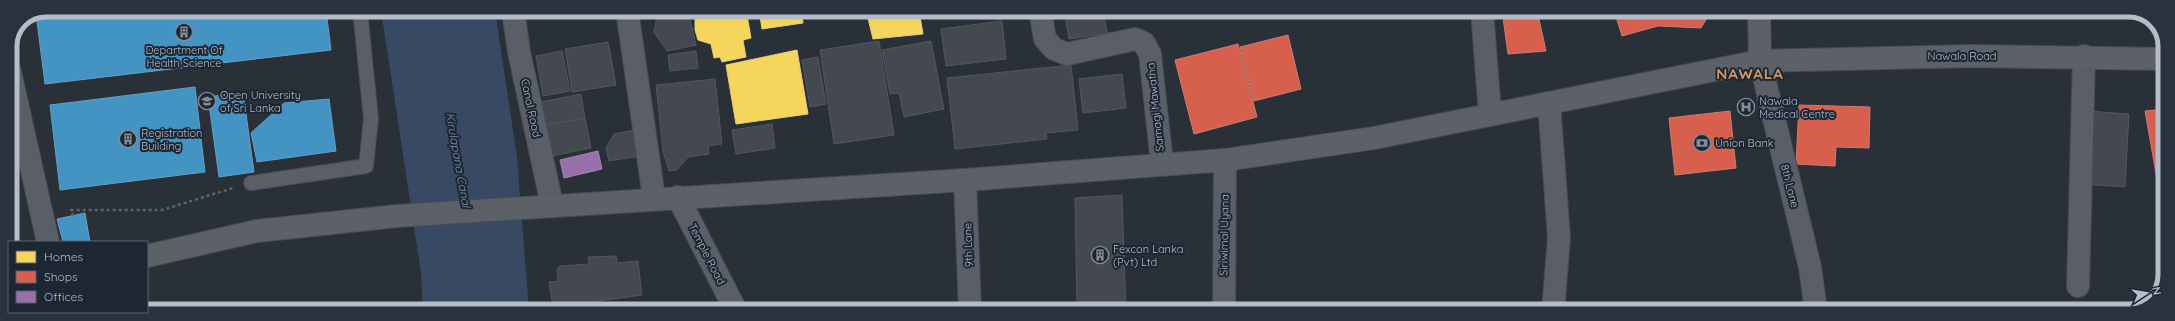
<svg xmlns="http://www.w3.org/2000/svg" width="2175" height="321" font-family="Quicksand,sans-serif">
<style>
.water{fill:#384963}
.homes{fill:#f6d55c;stroke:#e2ce7d}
.shops{fill:#d6604d;stroke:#cc7c72}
.offices{fill:#9970ab;stroke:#a187b4}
.schools{fill:#4393c3;stroke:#659fc5}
.building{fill:#444950;stroke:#52575f}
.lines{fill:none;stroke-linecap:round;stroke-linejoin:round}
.service-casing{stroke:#484c53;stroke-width:16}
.minor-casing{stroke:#484c53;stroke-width:24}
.tertiary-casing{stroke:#484c53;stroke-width:24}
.primary-casing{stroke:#484c55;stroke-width:24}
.path{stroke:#5d636a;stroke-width:2.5;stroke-dasharray:3 3;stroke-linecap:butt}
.service{stroke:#5a5e66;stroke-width:14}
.minor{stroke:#5a5e66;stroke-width:22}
.tertiary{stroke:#5a5e66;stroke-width:22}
.primary{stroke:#5c6168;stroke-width:22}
.labels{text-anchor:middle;stroke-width:4;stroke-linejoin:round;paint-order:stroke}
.poi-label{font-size:11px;fill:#b4bcc9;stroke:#1d2633;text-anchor:start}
.street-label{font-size:11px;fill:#b4bcc9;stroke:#1d2633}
.water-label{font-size:12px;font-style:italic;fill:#7c92b1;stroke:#1d2633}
.district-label{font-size:15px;font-weight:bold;letter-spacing:1px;fill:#d59563;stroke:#1d2633}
.rim{fill:none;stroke:#b4bcc9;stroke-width:5}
</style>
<rect width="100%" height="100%" fill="#2a3038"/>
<polygon class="water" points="381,10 495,10 517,157 529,311 423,311 421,273"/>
<g class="homes">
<polygon points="712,10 737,10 739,17 747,15 751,38 743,40 746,57 722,62 720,57 714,58 711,44 698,40 695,30 695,17 712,13"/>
<polygon points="759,10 801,10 803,23 762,29"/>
<polygon points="866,10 919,10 923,34 873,39"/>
<polygon points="797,50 808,114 736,124 726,65"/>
</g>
<g class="shops">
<polygon points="1502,10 1537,10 1546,51 1508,54"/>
<polygon points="1614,10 1712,10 1701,28 1658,26 1622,36"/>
<polygon points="1288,35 1301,89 1254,101 1240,47"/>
<polygon points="1238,44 1257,117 1194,134 1175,60"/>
<polygon points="1799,105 1870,107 1869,148 1836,147 1835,166 1796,164"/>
<polygon points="2165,109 2165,185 2158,185 2145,111"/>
<polygon points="1730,111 1736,168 1675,175 1669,118"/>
</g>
<polygon class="offices" points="598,151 602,169 564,178 560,160"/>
<g class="schools">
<polygon points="46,10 326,10 331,50 45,84 36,14"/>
<polygon points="195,87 205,172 60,190 50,105"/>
<polygon points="243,92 254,172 219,177 208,97"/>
<polygon points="329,99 336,151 257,162 251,133 284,103"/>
<polygon points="85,213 90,242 63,242 57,219"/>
</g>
<g class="building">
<polygon points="658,10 688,10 696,45 667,51 654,32"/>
<polygon points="974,10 1031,10 1032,13 997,20 996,14 976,18"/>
<polygon points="1064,10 1103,10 1107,33 1069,39"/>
<polygon points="1151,10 1184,10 1153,17"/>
<polygon points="1002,21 1006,59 946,66 941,29"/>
<polygon points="879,41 894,135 834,144 820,50"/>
<polygon points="931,41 944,109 904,117 899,93 890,94 882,50"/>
<polygon points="608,42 616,85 572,92 565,49"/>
<polygon points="562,51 570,91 543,96 536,56"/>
<polygon points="696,51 698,68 670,71 668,55"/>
<polygon points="818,57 826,104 810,107 802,60"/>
<polygon points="1071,65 1078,130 1046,133 1047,139 955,149 947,78"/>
<polygon points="1122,74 1126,108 1083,113 1079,79"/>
<polygon points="715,79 722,144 708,146 709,154 688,157 677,170 669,171 663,151 656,85"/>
<polygon points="581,94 585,118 546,125 541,102"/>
<polygon points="2088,111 2129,114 2125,187 2083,184"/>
<polygon points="585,118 591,148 552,156 546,125"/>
<polygon points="772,124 775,148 736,154 732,130"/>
<polygon points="635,130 640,156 609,161 606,148 614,134"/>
<polygon points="1122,195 1126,311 1077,311 1075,198"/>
<polygon points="10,225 14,225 13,242 10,242"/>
<polygon points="616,256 617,263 638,261 642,295 553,307 549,282 558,281 557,269 560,266 589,264 588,257"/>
</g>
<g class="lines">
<defs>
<polyline id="service" points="251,183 366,166 371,119 360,10"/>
<g id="minor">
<polyline points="513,10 519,52 552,205"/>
<polyline points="627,10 654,198"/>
<polyline points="1040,10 1045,39 1054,49 1067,54 1135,39 1144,43 1150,54 1162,163"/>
<polyline points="1482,10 1490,114"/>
<polyline points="1760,61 1810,267 1816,311"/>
<polyline points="1549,103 1559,238 1553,311"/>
<polyline points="965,180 970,311"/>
<polyline points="2078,286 2084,56"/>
<polyline points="1224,311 1225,160"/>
</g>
<g id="tertiary">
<polyline points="10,72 48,242"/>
<polyline points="678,197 736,311"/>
</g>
<g id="primary">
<polyline points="1759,10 1760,61"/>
<polyline points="147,256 257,231 397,216 965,180 1225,160 1374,138 1760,61 1973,56 2165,59"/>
</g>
</defs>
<use href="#service" class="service-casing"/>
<use href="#minor" class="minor-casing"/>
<use href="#tertiary" class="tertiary-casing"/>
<use href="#primary" class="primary-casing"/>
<polyline class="path" points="73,216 71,210 162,210 233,188"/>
<use href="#service" class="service"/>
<use href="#minor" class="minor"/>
<use href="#tertiary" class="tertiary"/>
<use href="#primary" class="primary"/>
</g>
<defs>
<symbol id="building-ring" viewBox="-11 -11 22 22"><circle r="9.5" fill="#1d2633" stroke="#848b96" stroke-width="1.5"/><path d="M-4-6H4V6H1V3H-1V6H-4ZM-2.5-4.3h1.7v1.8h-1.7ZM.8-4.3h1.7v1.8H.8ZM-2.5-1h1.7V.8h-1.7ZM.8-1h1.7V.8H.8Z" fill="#848b96"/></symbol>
<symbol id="university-ring" viewBox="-11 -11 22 22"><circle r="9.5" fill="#1d2633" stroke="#848b96" stroke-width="1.5"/><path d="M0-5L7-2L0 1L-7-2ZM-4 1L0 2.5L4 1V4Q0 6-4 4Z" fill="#848b96"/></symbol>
<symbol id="hospital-ring" viewBox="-11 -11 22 22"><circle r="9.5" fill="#1d2633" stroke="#848b96" stroke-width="1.5"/><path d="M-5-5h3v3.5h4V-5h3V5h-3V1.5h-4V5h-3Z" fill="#848b96"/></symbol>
<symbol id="bank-ring" viewBox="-11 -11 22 22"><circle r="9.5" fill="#1d2633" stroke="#848b96" stroke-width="1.5"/><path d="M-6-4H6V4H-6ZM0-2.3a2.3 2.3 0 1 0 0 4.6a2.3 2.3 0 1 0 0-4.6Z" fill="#848b96"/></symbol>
</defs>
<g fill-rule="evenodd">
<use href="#building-ring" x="174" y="22" width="20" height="20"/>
<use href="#university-ring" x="197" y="91" width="20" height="20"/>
<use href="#hospital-ring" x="1736" y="97" width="20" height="20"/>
<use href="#building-ring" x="118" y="129" width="20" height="20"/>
<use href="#bank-ring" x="1692" y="133" width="20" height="20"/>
<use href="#building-ring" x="1090" y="245" width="20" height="20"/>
</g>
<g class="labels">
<g class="poi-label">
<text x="184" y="54" text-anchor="middle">Department Of<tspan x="184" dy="13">Health Science</tspan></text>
<text x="220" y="99">Open University<tspan x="220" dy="13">of Sri Lanka</tspan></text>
<text x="1759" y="105">Nawala<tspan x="1759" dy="13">Medical Centre</tspan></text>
<text x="141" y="137">Registration<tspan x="141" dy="13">Building</tspan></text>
<text x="1715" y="147">Union Bank</text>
<text x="1113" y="253">Fexcon Lanka<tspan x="1113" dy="13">(Pvt) Ltd</tspan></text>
</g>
<g class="street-label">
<text x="1962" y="60">Nawala Road</text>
<text transform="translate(1155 107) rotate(-96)" y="4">Samagi Mawatha</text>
<text transform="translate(531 108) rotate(78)" y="4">Canal Road</text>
<text transform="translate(1790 186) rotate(76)" y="4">8th Lane</text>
<text transform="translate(1224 235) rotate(-89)" y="4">Siriwimal Uyana</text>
<text transform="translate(968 245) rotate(-92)" y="4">9th Lane</text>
<text transform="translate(707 254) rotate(63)" y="4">Temple Road</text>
</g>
<g class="water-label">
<text transform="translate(458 160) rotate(80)" y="4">Kirulapana Canal</text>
</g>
<g class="district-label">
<text x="1750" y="79">NAWALA</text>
</g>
</g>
<path d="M0 0H2175V321H0ZM46 17H2129A29 29 0 0 1 2158 46V275A29 29 0 0 1 2129 304H46A29 29 0 0 1 17 275V46A29 29 0 0 1 46 17Z" fill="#29323f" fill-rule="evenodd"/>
<path class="rim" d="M46 17H2129A29 29 0 0 1 2158 46V275A29 29 0 0 1 2129 304H46A29 29 0 0 1 17 275V46A29 29 0 0 1 46 17Z"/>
<rect x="8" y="241" width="140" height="72" fill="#1d2633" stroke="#59626f"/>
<rect x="16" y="251" width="20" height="12" fill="#f6d55c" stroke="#59626f"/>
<text x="44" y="261" font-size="12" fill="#b4bcc9">Homes</text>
<rect x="16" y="271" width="20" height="12" fill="#d6604d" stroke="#59626f"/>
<text x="44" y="281" font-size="12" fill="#b4bcc9">Shops</text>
<rect x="16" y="291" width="20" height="12" fill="#9970ab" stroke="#59626f"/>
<text x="44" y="301" font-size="12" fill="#b4bcc9">Offices</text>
<g transform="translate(2147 293) rotate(78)" stroke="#1d2633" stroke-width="3" paint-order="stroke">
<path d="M0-3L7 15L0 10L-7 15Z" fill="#b4bcc9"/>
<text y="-6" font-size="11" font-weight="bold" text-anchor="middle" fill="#b4bcc9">N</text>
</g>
</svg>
